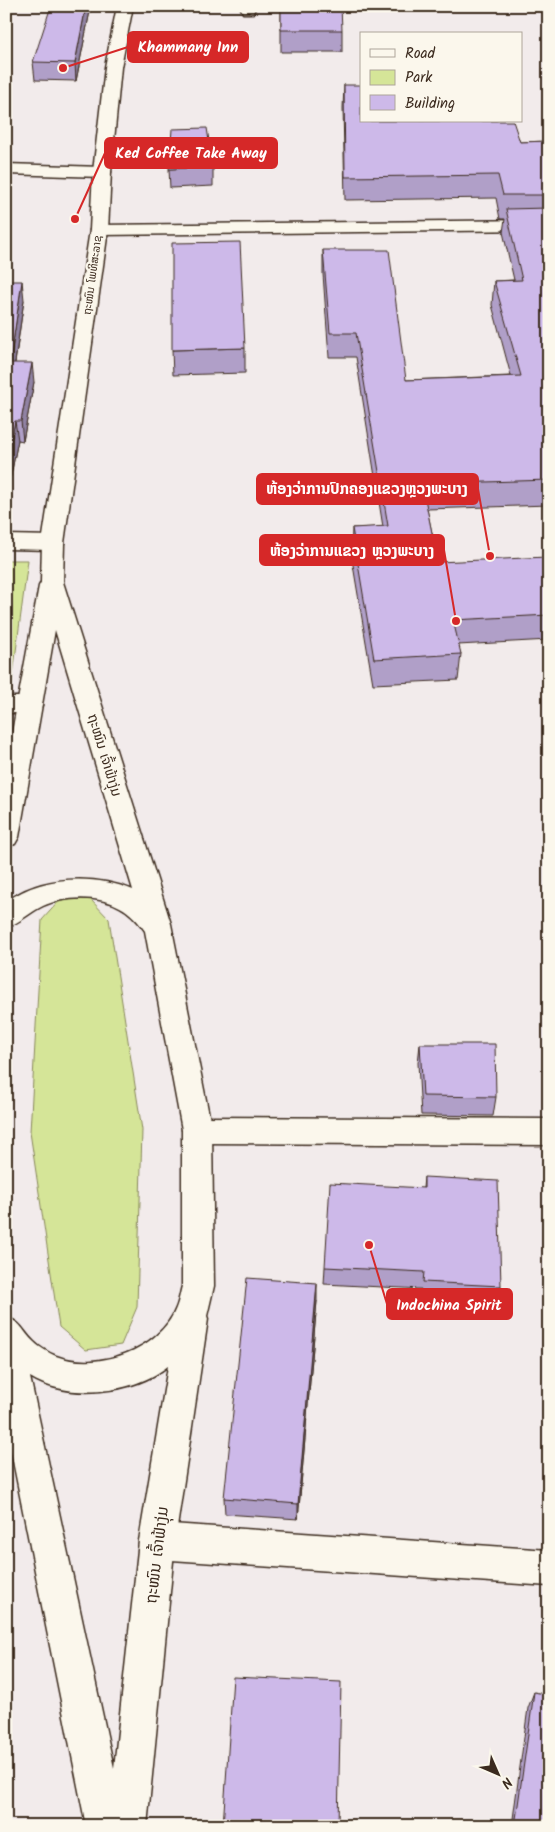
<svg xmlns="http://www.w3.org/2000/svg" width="555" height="1832" font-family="Kalam,'Noto Sans Lao',sans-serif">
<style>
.green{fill:#d5e598;stroke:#88885b}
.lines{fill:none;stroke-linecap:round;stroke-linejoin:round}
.service-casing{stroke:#3b2a1e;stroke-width:3}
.minor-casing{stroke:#3b2a1e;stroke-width:3}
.tertiary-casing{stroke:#3b2a1e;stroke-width:3}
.secondary-casing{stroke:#3b2a1e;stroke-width:3}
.service{fill:#fbf7ec;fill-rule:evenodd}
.minor{fill:#fbf7ec;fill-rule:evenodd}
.tertiary{fill:#fbf7ec;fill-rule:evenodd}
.secondary{fill:#fbf7ec;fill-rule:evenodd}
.wall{fill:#b09fc8;stroke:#3b2a1e}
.shaded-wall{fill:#9082a3;stroke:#3b2a1e}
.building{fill:#cdb9e9;stroke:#3b2a1e}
.labels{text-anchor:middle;stroke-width:4.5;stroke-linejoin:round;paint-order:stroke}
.far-street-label{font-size:11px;fill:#3b2a1e;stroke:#fbf7ec}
.street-label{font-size:14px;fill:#3b2a1e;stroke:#fbf7ec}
.near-street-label{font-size:16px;fill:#3b2a1e;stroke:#fbf7ec}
.leader{fill:none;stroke:#d62828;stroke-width:2}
.callout-dot{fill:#d62828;stroke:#fbf7ec;stroke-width:2}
.callout{fill:#d62828;stroke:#d62828;stroke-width:2}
.callout-label{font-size:15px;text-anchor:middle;font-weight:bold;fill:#fff}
</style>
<rect width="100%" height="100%" fill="#f2ebeb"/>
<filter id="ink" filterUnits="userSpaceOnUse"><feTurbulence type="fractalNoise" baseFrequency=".02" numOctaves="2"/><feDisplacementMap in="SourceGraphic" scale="10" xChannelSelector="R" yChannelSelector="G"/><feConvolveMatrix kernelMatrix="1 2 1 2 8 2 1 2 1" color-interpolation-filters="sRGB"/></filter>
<g filter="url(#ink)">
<g class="green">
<polygon points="6,560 28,560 10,697 6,697"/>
<polygon points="90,899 109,919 142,1130 137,1307 121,1345 86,1350 59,1327 30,1132 42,920 60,900"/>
</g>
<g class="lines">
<defs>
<g id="service">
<polygon points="240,6 256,6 253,13 243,13"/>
<polygon points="6,697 30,697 39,699 42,705 39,711 30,713 6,713"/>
<polygon points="157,1523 549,1550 549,1586 157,1559 144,1554 139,1541 144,1528"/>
</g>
<g id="minor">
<polygon points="6,164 102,167 108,168 111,172 108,176 102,177 6,174"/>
<polygon points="549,220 549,230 99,235 93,234 90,230 93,226 99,225"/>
<polygon points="53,536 61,538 64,543 63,582 60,587 52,589 44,587 41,582 42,543 45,538"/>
<polygon points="197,1117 549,1119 549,1145 197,1143 186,1139 182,1130 186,1121"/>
</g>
<polygon id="tertiary" points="6,535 53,536 61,538 64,543 61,548 53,550 6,549"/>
<g id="secondary">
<polygon points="117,6 133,6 121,67 111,172 108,230 64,543 61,548 53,550 45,548 42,543 90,230 93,172 105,67"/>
<path d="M52,575L60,577L63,582L171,924L212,1130L214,1286L207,1316L208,1319L175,1541L147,1826H86L6,1426V1317C24,1324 21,1330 34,1342C39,1347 49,1353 56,1356C97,1372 160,1350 176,1308C179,1301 180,1293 182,1286V1130L145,931C138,921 130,912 120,907C99,895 64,896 43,906C30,912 20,923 6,927V902C40,875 95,874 133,890L55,630L19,837L15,844L6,847V765L39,586L44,577ZM168,1366L139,1541L114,1768L30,1377C69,1401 133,1394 168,1366Z"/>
</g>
</defs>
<use href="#service" class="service-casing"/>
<use href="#minor" class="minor-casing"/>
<use href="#tertiary" class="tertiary-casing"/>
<use href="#secondary" class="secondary-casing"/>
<use href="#service" class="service"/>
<use href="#minor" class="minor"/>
<use href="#tertiary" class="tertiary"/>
<use href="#secondary" class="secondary"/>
</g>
<g class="wall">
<polygon points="91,6 76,81 35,80 33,62"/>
<polygon points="281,6 342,30 342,52 281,52"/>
<polygon points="344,85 520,142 549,141 549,505 427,509 438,562 549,564 549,640 458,645 461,654 458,680 373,684 351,553 352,528 383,527 356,357 329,357 323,274 323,250 406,380 511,376 492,305 494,281 514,280 503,232 505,219 500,219 496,198 345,200 343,108"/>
<polygon points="213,167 213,186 170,188 169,169"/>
<polygon points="6,281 24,300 15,363 34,382 23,441 18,440 6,500"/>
<polygon points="245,348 245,373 173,375 172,350"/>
<polygon points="420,1044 496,1097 493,1116 421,1115 418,1063"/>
<polygon points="424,1177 501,1286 497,1304 421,1300 421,1289 324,1284 325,1267 423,1188"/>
<polygon points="317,1301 298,1519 225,1514 224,1498"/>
<polygon points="534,1692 549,1826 512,1826 528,1708"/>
</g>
<g class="shaded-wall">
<polygon points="86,6 91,6 76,81 75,63"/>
<polygon points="22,281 24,300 12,382 10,363"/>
<polygon points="32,363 34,382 23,441 21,421"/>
<polygon points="15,421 18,440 6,500 6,466"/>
<polygon points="317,1283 317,1301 298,1519 298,1504"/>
</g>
<g class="building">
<polygon points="51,6 86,6 75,63 33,62"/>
<polygon points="281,6 341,6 342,30 281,30"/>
<polygon points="344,85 361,85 361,121 513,121 520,142 549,141 549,195 503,195 498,175 345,177"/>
<polygon points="207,128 213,167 169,169 172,129"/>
<polygon points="549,208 549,480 422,484 438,562 547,557 549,564 549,615 453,620 461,654 374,659 352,528 388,526 356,333 330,333 323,250 389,250 406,380 521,376 494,281 522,280 506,209"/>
<polygon points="240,242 245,348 172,350 172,243"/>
<polygon points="6,281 22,281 10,363 32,363 21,421 15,421 6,466"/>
<polygon points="420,1044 495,1044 496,1097 423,1096"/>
<polygon points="424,1177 498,1181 501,1286 423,1282 424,1272 325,1267 330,1183 424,1188"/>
<polygon points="247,1278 317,1283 298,1504 224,1498"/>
<polygon points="233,1677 341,1682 338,1825 344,1826 223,1826"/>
<polygon points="534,1692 549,1695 549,1826 515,1826"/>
</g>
</g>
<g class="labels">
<g class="far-street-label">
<text transform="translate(92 275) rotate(-82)" y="4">ຖະໜົນ ໂພທິສະລາຊ</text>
</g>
<g class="street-label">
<text transform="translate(105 755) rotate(73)" y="5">ຖະໜົນ ເຈົ້າຟ້າງຸ່ມ</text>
</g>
<g class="near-street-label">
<text transform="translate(156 1555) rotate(-83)" y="6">ຖະໜົນ ເຈົ້າຟ້າງຸ່ມ</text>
</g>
</g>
<path class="leader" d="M63 68L128 47M75 219L105 153M490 556L478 489M456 621L444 550M369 1245L387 1304"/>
<g class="callout-dot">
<circle cx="63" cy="68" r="5"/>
<circle cx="75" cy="219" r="5"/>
<circle cx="490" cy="556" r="5"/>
<circle cx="456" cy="621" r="5"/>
<circle cx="369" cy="1245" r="5"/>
</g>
<g class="callout">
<rect x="128" y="32" width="120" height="30" rx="5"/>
<rect x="105" y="138" width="172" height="30" rx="5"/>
<rect x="257" y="474" width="221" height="30" rx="5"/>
<rect x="260" y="535" width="184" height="30" rx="5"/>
<rect x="387" y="1289" width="125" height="30" rx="5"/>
</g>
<g class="callout-label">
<text x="188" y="52">Khammany Inn</text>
<text x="191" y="158">Ked Coffee Take Away</text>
<text x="367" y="494">ຫ້ອງວ່າການປົກຄອງແຂວງຫຼວງພະບາງ</text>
<text x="352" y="556">ຫ້ອງວ່າການແຂວງ ຫຼວງພະບາງ</text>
<text x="449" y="1310">Indochina Spirit</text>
</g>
<rect width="555" height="1832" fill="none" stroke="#fbf7ec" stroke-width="25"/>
<rect x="12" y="12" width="530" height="1807" fill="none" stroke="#3b2a1e" stroke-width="2" filter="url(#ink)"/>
<rect x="360" y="32" width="162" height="90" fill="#fbf7ec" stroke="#aea59a"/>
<rect x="370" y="49" width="25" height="8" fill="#fbf7ec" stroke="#aea59a"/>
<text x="405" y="58" font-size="15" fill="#3b2a1e">Road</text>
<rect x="370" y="70" width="25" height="15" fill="#d5e598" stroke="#aea59a"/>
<text x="405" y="82" font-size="15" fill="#3b2a1e">Park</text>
<rect x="370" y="95" width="25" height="15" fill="#cdb9e9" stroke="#aea59a"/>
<text x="405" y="108" font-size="15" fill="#3b2a1e">Building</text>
<g transform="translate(498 1774) rotate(135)" stroke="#fbf7ec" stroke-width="4" paint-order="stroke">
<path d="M0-4L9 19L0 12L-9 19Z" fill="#3b2a1e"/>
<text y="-8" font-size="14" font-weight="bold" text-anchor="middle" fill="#3b2a1e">N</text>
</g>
</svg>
